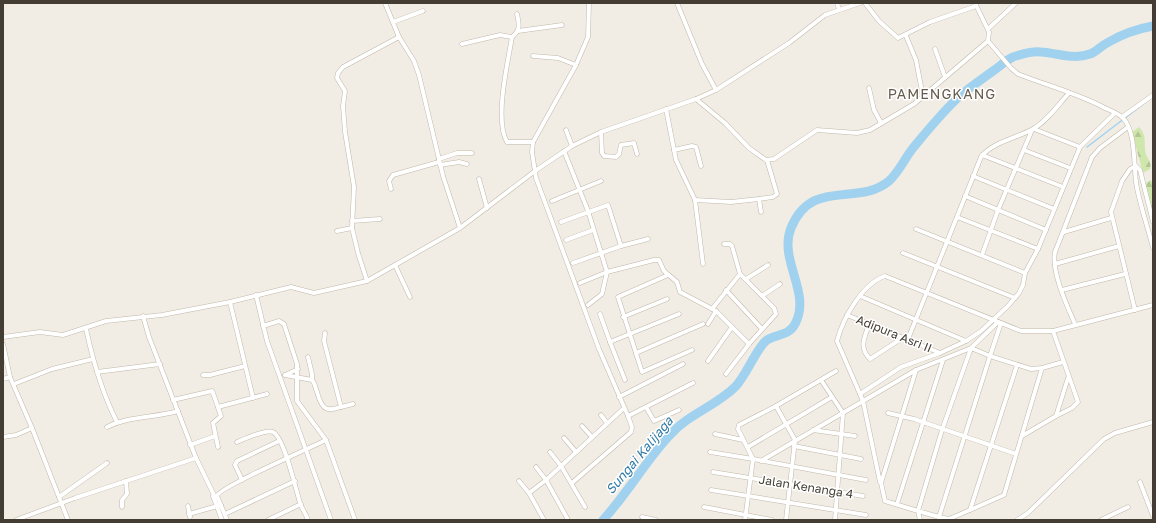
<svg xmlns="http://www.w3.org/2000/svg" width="1156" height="523" font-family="'Golos Text',sans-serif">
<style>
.forest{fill:url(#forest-firs)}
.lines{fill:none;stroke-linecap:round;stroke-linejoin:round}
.stream{stroke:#a0d2ef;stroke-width:1.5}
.river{stroke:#a0d2ef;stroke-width:9}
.minor-casing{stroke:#c0b7aa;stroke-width:5}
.minor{stroke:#fff;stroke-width:4}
.labels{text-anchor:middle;stroke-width:3;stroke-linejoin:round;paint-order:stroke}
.street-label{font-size:12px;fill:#443d34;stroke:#fff}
.water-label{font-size:13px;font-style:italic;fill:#2d79a7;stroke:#fff}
.quarter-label{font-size:14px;letter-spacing:1px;fill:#675b4b;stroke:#fff}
</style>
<defs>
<pattern id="forest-firs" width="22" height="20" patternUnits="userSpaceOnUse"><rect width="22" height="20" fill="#cfe7ad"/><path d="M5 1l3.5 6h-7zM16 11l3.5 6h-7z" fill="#b3c795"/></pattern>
</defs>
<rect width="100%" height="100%" fill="#f2ede4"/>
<g class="forest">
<path d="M1139,127C1148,137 1143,142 1146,154C1148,160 1152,162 1150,169L1143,173L1132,132Z"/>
<polygon points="1150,180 1153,182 1153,218 1144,185"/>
</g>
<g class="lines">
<polyline class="stream" points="1087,147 1146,102"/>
<path class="river" d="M603,520C627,494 645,462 669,436C688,414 716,406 735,387C746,376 757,347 767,340C776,334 789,336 795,324C812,293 778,260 791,228C812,177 858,207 889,181C899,172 905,158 913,148C928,130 943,111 960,96C970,87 982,79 993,71C999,67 1006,60 1013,57C1022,54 1032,51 1041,52C1058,53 1073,60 1090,54C1096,52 1101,46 1107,43C1122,34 1136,29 1153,26"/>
<defs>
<g id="minor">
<polyline points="385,3 399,37 414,61 419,75 443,176 460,228"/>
<polyline points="589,3 588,37 576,65 533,142 532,152 536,178 599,349 628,416 693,383"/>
<polyline points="677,3 702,64 716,90"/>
<polyline points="837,3 839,9"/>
<polyline points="865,3 879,21 898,38 930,22 976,6"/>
<path d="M517,14C519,23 521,30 512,37C508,62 494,119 507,142H533"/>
<polyline points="393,22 423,11"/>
<polyline points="988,29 1016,3"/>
<polyline points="518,31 562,25"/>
<polyline points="906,36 916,60 923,97"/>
<path d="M988,41L1011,68L1018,74C1046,85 1075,93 1101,106C1108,110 1117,112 1123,118C1137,132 1133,171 1137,188C1141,208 1148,228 1153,248"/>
<polyline points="462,44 500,35 512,37"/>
<polyline points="935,49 945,77"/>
<polyline points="533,56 558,58 576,65"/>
<polyline points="869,88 874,110 881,123"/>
<polyline points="696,99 725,123 749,148 766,160 774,159 817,130 857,133 870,130 914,104 988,41 989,32 975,3"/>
<polyline points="666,109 676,160 695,200 703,264"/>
<polyline points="1122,117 1153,95"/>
<polyline points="1034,129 1080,147"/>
<polyline points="566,130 572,146"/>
<polyline points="601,132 602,153 604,156 616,157 619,154 621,145 634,143 637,154"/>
<polyline points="674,150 692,146 696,147 701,166"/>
<polyline points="1024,150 1070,168"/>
<polyline points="564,151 588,211 607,272 602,294 588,305"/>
<polyline points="982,155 1063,187"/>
<polyline points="439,159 457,153 472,153"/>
<polyline points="440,165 459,162 467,164"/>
<polyline points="1136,166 1140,170 1153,222"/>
<polyline points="973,176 1054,209"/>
<polyline points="479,179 487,208"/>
<polyline points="391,189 389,181 393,175 439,162"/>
<polyline points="965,196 1046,230"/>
<polyline points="759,199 773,197 777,194 767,160"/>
<polyline points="695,200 731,202 759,199 761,212"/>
<polyline points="552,201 601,181"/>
<polyline points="957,217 1038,249"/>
<polyline points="352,221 380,219"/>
<polyline points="561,222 608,205 621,246"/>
<polyline points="916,229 1025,273"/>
<polyline points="337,231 352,228"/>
<polyline points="1064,232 1111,218"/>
<polyline points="566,240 593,230"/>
<polyline points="903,253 1015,298"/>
<polyline points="982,255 998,210 1032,130"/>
<polyline points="573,263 621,246 648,239"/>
<polyline points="1055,264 1119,246"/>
<polyline points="395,265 410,297"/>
<polyline points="668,275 618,297 642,372 692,350"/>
<polyline points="746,279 768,265"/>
<polyline points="367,281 358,253 352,228 354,187 345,132 343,106 345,91 337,78 338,73 343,67 399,37"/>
<polyline points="580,283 607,272 654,260 659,260 664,271 677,282 680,292 716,311 749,344"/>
<polyline points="726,290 762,329"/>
<polyline points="1062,290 1125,274"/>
<polyline points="256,295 267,341 331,520"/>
<polyline points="762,296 780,284"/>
<polyline points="860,296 966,341"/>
<polyline points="230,302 253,398"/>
<polyline points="712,309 740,274 732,246 730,244 724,244"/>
<polyline points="1135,310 1111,212 1122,181 1130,169 1136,166"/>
<polyline points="600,314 610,342"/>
<polyline points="847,315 940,353"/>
<path d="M143,316L149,337L196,458L215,497L217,496C218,488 312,447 326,440L297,401V364L284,324L279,321L263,326"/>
<polyline points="623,317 667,299"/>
<polyline points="1001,323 990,356 1031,369 1042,368 1063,362"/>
<polyline points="708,324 716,311"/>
<path d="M869,324C865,337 858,347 870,359L904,337"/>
<path d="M1075,324C1067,306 1051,271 1055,252L1092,157L1100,148L1128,127"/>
<path d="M86,329C93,361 102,393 117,422"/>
<polyline points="1053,331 1078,402 1072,408 1056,416"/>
<polyline points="325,333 324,341 341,407"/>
<polyline points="3,337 40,332 63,335 106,321 162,315 230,302 291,287 314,293 367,281 460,228 535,171 572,146 601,132 696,99 716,90 789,43 825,15 860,3"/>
<path d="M908,339L981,157C992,142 1017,138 1033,129C1047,121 1058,105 1069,93"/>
<polyline points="3,344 10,377 32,428 68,520"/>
<polyline points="636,353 703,324"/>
<polyline points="708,361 732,327"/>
<polyline points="916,370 881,483 885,501 918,511 942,430 971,348 990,356 939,517 918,511 920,520"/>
<polyline points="97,372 160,364"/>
<polyline points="726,374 749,344 776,314 774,308 740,274"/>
<polyline points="203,375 210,375 245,366"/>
<polyline points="285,375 312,380 312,374 308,357"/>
<polyline points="285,375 298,369"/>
<polyline points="3,379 10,377"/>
<path d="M312,380C315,383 315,387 317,392C324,417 330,409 353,404"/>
<polyline points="625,380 610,342 679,314"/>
<polyline points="821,380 843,413"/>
<polyline points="14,384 52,369 93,359"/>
<polyline points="860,394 901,367 940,353 966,341 981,331 1008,306 1019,293 1023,285 1025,273 1038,249 1080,147 1115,113"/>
<polyline points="619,397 683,364"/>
<polyline points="173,400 212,391 213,393 221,416 213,423 218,447"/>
<polyline points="776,406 795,440 786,520"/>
<polyline points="218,407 267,394"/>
<polyline points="646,407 654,421 679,410"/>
<polyline points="888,413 914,419 1016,454"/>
<polyline points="601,415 607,423"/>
<polyline points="582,426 592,437"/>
<path d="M107,427C129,416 154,418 178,411"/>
<polyline points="813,430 855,436"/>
<polyline points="715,434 743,440"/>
<polyline points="1022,436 1056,416 1068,378"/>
<polyline points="3,437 16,435 32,428"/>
<polyline points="564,438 576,452"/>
<polyline points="326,440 355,520"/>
<path d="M237,442C244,439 266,429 273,432C284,437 296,490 300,503C302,509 306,514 308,520"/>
<polyline points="190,445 215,436"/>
<polyline points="794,446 861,459"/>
<polyline points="748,447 832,397"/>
<polyline points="550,452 561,466 585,507"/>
<polyline points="710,452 753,459"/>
<polyline points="753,459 738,429 739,425 776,406 836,371"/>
<polyline points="761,461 916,370 971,348 998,322"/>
<polyline points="536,467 546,480 567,518"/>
<polyline points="713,472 863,496"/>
<polyline points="242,480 235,465 237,461 279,441"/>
<polyline points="519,481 529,493 544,520"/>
<path d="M880,482L863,401L837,341C843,318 862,284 885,276L1021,331H1053L1153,305"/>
<polyline points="1140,482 1153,516"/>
<polyline points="572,483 631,432 632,427 628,416"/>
<polyline points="711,490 866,515"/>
<polyline points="529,493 546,480 624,408"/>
<polyline points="213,496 222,520"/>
<polyline points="217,496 227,520"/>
<polyline points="59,497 107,463"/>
<polyline points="897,504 943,360"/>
<polyline points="188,506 190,517"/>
<polyline points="122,507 122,500 127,494 126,481"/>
<polyline points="704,507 772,520"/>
<polyline points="970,510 1004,495 1042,368"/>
<polyline points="189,514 221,505"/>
<polyline points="225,514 295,481"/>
<polyline points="642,517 656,520"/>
<polyline points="939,517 949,519 970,510 1017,365"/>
<polyline points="16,520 75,498 196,458"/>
<polyline points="268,520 301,504"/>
<polyline points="745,520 753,459 866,480"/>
<polyline points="835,520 843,413"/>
<polyline points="1017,520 1028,513 1104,439 1115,433 1153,422"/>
<polyline points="1101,520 1128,507"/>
</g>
</defs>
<use href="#minor" class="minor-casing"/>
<use href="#minor" class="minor"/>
</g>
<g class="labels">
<g class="street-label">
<text transform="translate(894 334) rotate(22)" y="4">Adipura Asri II</text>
<text transform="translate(806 487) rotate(9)" y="4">Jalan Kenanga 4</text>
</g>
<g class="water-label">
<text transform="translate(639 455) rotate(-50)" y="5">Sungai Kalijaga</text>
</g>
<g class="quarter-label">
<text x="942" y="99">PAMENGKANG</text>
</g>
</g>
<rect width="1156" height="523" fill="none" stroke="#443d34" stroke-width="8"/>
</svg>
